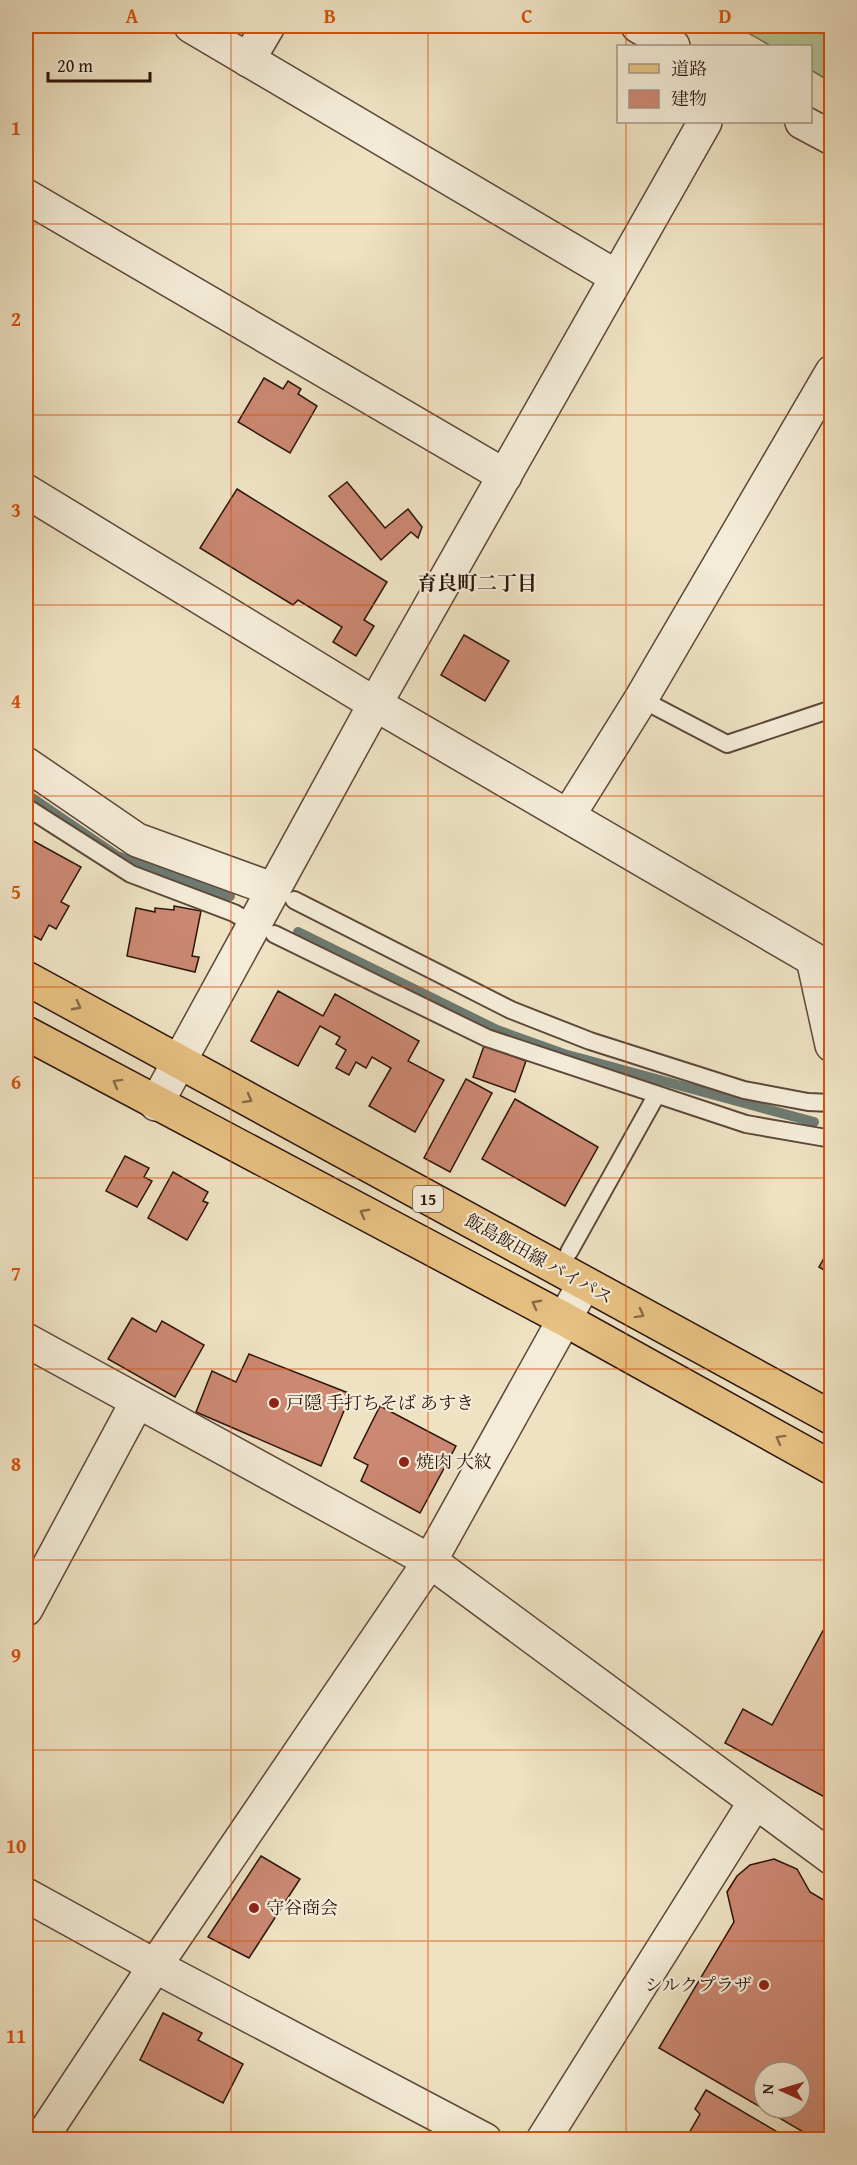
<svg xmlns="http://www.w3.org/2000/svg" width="857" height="2165" font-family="'Gentium Book Plus','Noto Serif JP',serif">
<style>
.green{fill:#b6c495;stroke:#726c50;stroke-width:1.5}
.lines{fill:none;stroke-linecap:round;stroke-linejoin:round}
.stream{stroke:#6e7a72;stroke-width:10}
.building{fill:#cb8872;stroke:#2d150c;stroke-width:1.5;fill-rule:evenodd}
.service-casing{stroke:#5d483a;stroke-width:20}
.minor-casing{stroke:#5d483a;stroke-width:36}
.primary-casing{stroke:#2d150c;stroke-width:36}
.service{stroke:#f4ecd8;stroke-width:16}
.minor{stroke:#f4ecd8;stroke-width:33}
.primary{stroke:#e7c182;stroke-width:33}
.oneway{stroke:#8a6b47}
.grid{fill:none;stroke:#d5520c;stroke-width:1.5;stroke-opacity:0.55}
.poi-dot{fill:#8f2418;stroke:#f4ecd8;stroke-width:2}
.labels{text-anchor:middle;stroke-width:4.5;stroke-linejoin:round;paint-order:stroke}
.shield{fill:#f4ecd8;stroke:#695649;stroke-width:1.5}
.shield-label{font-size:16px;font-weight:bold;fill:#2d150c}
.street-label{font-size:18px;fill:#2d150c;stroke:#f4ecd8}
.poi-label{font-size:18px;fill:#2d150c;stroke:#f4ecd8;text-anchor:start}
.neighbourhood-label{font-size:20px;font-weight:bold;fill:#2d150c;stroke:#f4ecd8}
.neatline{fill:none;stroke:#d5520c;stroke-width:2}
.grid-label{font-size:20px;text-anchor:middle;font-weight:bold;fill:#d5520c}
</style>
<rect width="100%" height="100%" fill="#eee2c3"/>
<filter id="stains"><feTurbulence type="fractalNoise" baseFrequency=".00333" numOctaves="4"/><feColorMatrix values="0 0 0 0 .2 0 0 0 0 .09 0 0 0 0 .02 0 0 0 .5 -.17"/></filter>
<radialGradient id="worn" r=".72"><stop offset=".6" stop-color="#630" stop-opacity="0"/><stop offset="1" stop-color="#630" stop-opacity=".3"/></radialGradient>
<polygon class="green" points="736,26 831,26 831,82 811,70 810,46 771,46"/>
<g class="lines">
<g class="stream">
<polyline points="26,794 117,856 230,896"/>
<polyline points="298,932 497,1030 564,1054 814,1122"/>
</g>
</g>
<g class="building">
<polygon points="264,378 283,389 288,381 301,389 298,394 317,406 290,453 238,422"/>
<polygon points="347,482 385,528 408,509 422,527 418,538 411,532 381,560 329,496"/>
<polygon points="237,489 387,582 364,620 374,626 356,656 333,642 342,627 298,600 293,605 200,548"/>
<polygon points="464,635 509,661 485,701 441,675"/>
<polygon points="28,838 81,867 61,902 69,906 56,929 49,925 41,940 26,932 26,842"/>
<polygon points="174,906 201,911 192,956 199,957 195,972 127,956 136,908 155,912 155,908 174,910"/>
<polygon points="278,991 323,1016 335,994 419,1041 408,1061 444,1080 415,1132 369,1106 391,1068 372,1057 366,1068 356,1062 349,1075 336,1068 346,1050 336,1044 340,1037 320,1026 298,1066 251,1041"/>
<polygon points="484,1046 526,1061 515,1092 473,1077"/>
<polygon points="466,1079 492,1093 450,1172 424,1158"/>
<polygon points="515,1099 598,1147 565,1206 482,1159"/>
<polygon points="125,1156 149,1168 144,1177 152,1181 137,1207 106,1191"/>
<polygon points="173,1172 208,1192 203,1201 208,1203 187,1240 148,1218"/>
<polygon points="832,1244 832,1275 819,1267"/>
<polygon points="132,1318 156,1332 162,1321 204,1345 175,1397 108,1359"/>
<polygon points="249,1354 351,1394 321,1466 196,1412 212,1371 236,1382"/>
<polygon points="380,1406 456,1446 420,1513 361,1481 368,1465 354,1458"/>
<polygon points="832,1614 832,1801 725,1743 743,1709 772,1725"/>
<polygon points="261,1856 300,1879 249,1958 208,1937"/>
<path d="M774,1859L797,1869L810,1892L832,1905V2140H817L659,2048L734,1922L727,1892L737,1876L750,1865ZM764,2072H800V2108H764Z"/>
<polygon points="163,2013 202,2033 198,2040 243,2064 223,2103 140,2060"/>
<polygon points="706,2090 791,2140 685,2140 700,2114 695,2109"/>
</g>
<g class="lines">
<defs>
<g id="service">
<polyline points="641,699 727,744 832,709"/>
<polyline points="26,807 131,874 234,913 253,924"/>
<polyline points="294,900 511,1010 590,1041 744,1090 808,1102 832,1103"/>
<polyline points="274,934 487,1038 746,1124 832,1139"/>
<polyline points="569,1252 656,1096"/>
</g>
<g id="minor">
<polyline points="191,26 615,276"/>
<polyline points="638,26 673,46"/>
<polyline points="248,60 268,26"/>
<polyline points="802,122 832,138"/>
<polyline points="26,196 505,476"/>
<polyline points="26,491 375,704 813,959 832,1045"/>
<polyline points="26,764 137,840 272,889"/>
<polyline points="568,816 641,699 832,372"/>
<polyline points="156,1104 375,704 705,122"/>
<polyline points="26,1340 430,1561 832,1858"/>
<polyline points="26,1609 137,1402"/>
<polyline points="26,1895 155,1966 485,2140"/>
<polyline points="40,2140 155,1966 430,1561 584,1284"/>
<polyline points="543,2140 755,1802"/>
</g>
<g id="primary">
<polyline points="26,978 832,1418"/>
<polyline points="26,1033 564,1319 832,1468"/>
</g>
</defs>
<use href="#service" class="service-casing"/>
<use href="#minor" class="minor-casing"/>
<use href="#primary" class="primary-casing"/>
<use href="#service" class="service"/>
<use href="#minor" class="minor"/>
<use href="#primary" class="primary"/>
</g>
<defs><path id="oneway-chevron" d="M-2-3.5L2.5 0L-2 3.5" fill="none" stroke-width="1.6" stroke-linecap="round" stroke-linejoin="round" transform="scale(1.5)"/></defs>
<g class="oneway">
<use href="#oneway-chevron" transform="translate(77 1006) rotate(28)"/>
<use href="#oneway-chevron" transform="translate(117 1083) rotate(-151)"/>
<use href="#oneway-chevron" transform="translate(248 1099) rotate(29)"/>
<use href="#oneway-chevron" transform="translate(364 1213) rotate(-152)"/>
<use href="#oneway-chevron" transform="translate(536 1304) rotate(-152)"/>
<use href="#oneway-chevron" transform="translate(640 1314) rotate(29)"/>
<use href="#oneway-chevron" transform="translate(780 1439) rotate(-151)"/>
</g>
<path class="grid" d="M231,26V2140M428,26V2140M626,26V46M626,122V2140M26,224H832M26,415H832M26,605H832M26,796H832M26,987H832M26,1178H832M26,1369H832M26,1560H832M26,1750H832M26,1941H832"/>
<g class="poi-dot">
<circle cx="274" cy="1403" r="6"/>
<circle cx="404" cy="1462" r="6"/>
<circle cx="254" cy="1908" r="6"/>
<circle cx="764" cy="1985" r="6"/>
</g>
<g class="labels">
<rect class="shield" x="413" y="1186" width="30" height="26" rx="4.5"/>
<g class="shield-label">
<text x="428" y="1205">15</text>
</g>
<g class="street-label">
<text transform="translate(539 1259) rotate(29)" y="6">飯島飯田線 バイパス</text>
</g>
<g class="poi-label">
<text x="286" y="1409">戸隠 手打ちそば あすき</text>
<text x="416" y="1468">焼肉 大紋</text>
<text x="266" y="1914">守谷商会</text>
<text x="752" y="1991" text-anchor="end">シルクプラザ</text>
</g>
<g class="neighbourhood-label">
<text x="477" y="590">育良町二丁目</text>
</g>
</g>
<rect width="857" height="2165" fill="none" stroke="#eee2c3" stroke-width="66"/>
<rect x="617" y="45" width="195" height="78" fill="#f4ecd8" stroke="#a49686" stroke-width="1.5"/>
<rect x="629" y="64" width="30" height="9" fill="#e7c182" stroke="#a49686" stroke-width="1.5"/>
<text x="671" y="75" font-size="18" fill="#2d150c">道路</text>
<rect x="629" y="90" width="30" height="18" fill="#cb8872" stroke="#a49686" stroke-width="1.5"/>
<text x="671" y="105" font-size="18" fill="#2d150c">建物</text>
<g transform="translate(782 2090) rotate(274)"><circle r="28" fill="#f4ecd8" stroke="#a49686" stroke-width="1.5"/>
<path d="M0-4.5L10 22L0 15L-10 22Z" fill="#8f2418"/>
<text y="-9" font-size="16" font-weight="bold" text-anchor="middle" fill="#2d150c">N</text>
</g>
<path d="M48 72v9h102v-9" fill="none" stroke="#2d150c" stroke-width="3"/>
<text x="57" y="72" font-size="18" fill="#2d150c" stroke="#f4ecd8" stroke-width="4.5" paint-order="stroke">20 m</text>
<rect x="33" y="33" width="791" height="2099" class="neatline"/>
<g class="grid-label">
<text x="132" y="23">A</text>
<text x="330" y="23">B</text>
<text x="527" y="23">C</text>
<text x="725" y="23">D</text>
<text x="16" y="135">1</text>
<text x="16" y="326">2</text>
<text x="16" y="517">3</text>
<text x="16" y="708">4</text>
<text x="16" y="899">5</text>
<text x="16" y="1089">6</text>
<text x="16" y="1280">7</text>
<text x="16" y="1471">8</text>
<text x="16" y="1662">9</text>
<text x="16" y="1853">10</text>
<text x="16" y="2043">11</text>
</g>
<rect width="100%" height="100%" filter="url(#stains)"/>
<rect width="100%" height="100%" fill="url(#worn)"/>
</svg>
